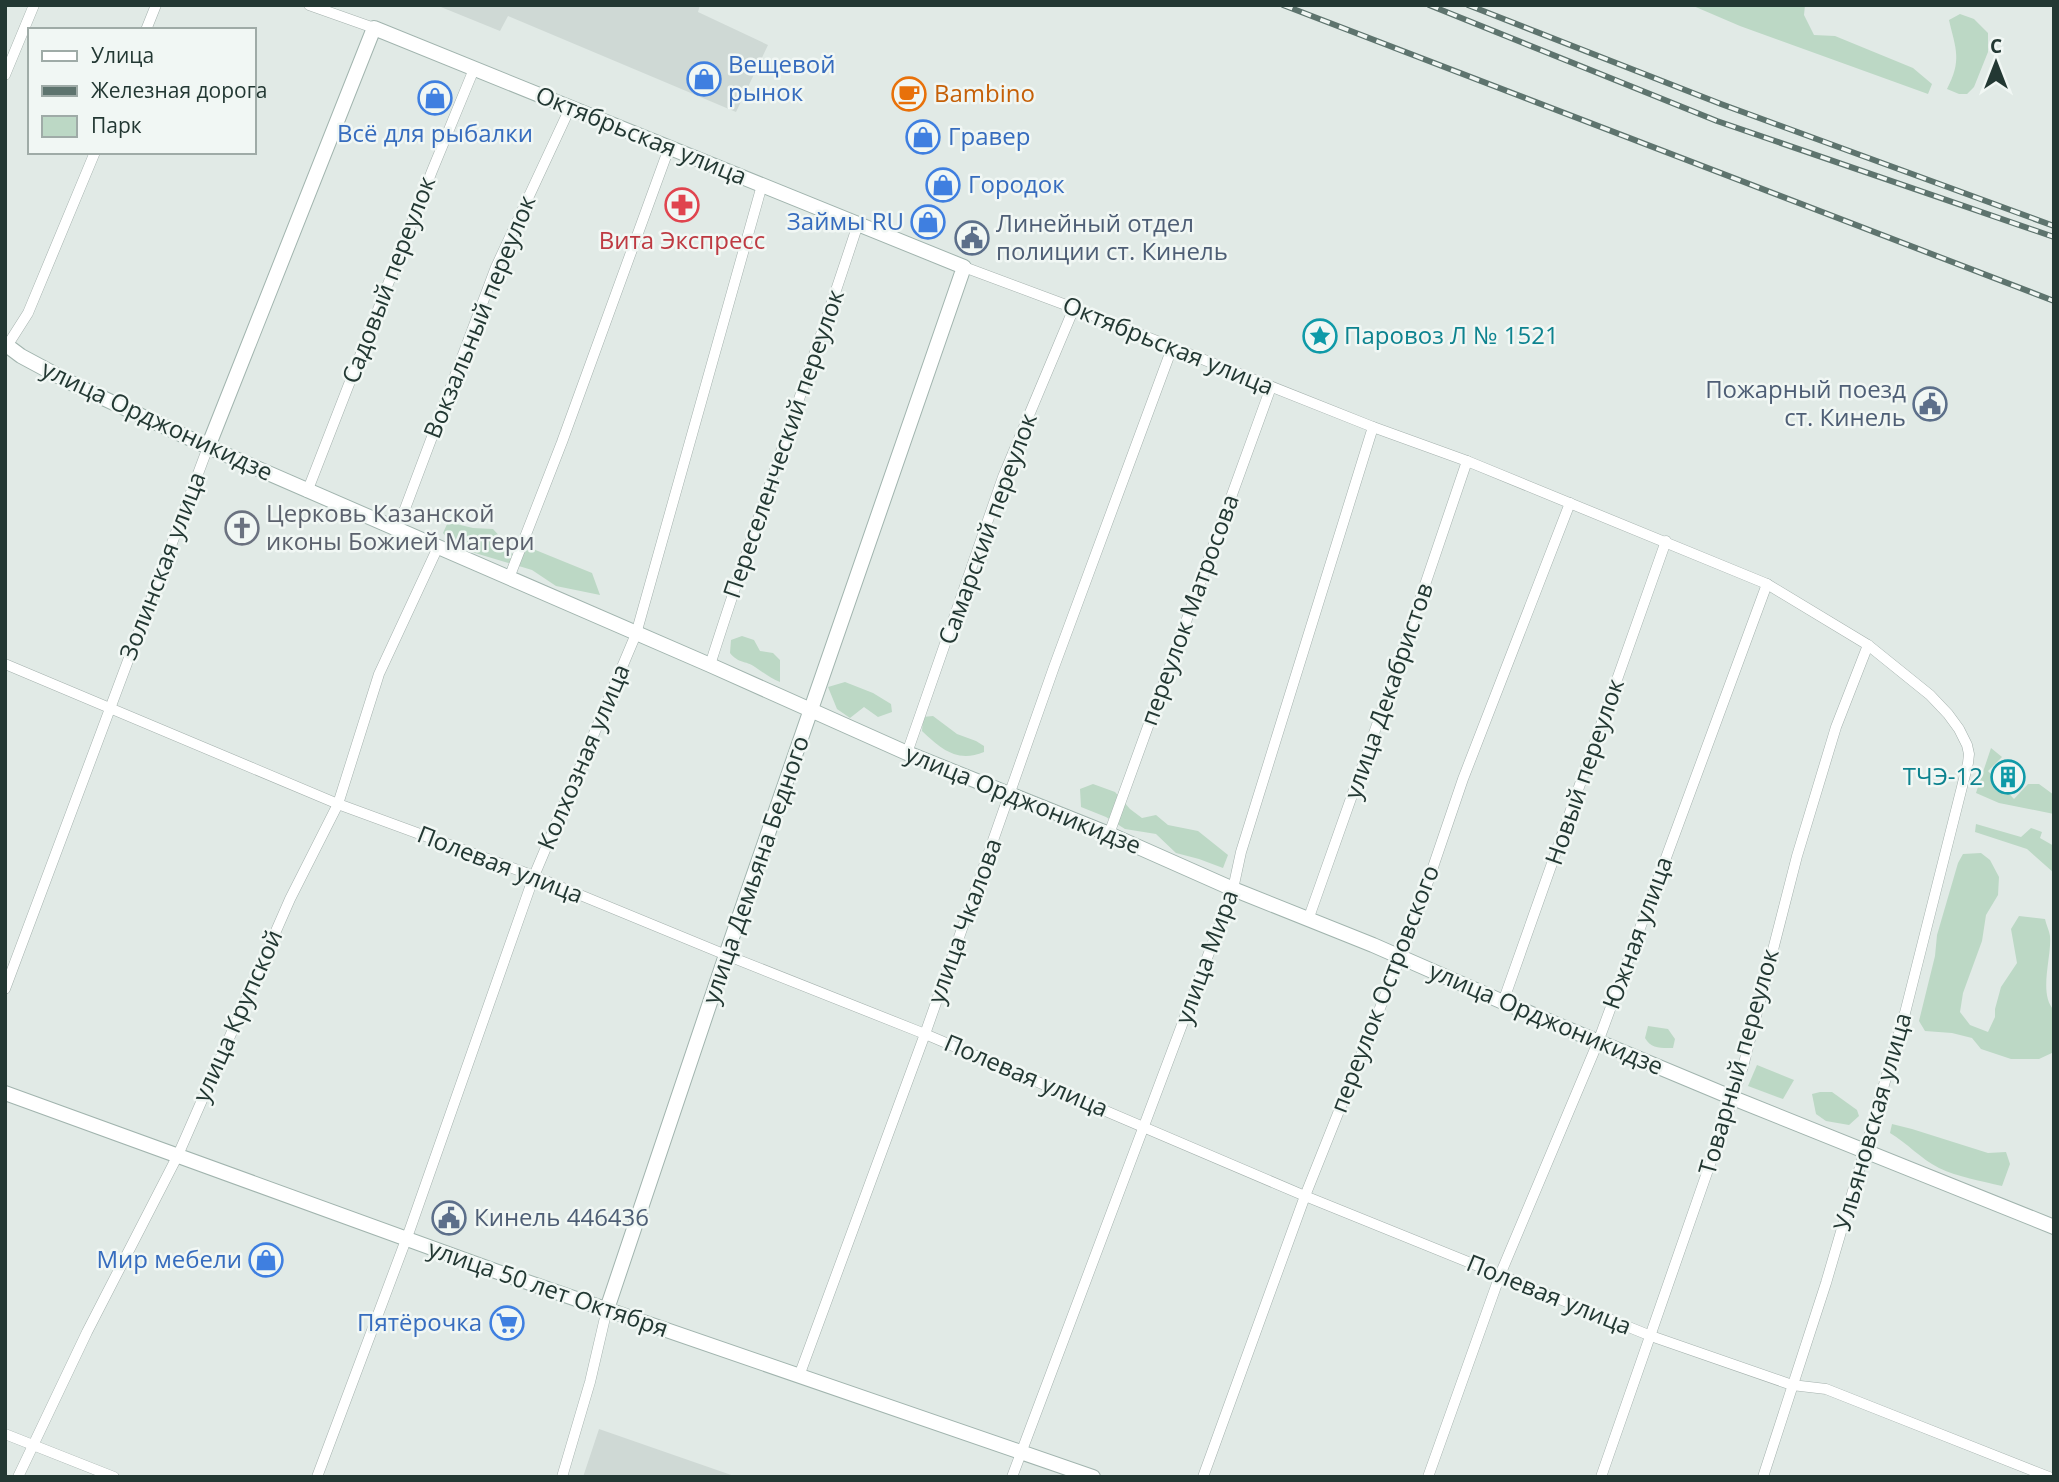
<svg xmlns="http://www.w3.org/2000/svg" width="2059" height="1482" font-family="'Open Sans',sans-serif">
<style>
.built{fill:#cfd9d5}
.green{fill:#bcd8c5}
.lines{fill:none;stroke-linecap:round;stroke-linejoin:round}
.street-casing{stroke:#a4b1ad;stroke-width:11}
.secondary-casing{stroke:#a1b4ae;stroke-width:16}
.street{stroke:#fff;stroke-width:10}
.secondary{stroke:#fff;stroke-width:14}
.rail-casing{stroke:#5e746e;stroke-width:6}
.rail{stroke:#f1f7f4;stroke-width:3.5;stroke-dasharray:10;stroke-linecap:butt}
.labels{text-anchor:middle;stroke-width:5;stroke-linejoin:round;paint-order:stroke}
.shop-label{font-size:24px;fill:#366cbe;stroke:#f1f7f4;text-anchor:start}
.food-label{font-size:24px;fill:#c56008;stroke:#f1f7f4;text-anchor:start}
.street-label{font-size:24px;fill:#233833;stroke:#f1f7f4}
.service-label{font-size:24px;fill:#4e5e75;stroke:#f1f7f4;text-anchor:start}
.health-label{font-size:24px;fill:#be3a42;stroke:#f1f7f4}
.culture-label{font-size:24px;fill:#0d838f;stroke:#f1f7f4;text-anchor:start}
.worship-label{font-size:24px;fill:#5b616d;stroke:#f1f7f4;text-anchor:start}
</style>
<rect width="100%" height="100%" fill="#e1eae6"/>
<g class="built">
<polygon points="436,5 700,5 698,12 768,45 736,112 508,16 500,31"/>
<polygon points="599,1429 737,1477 583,1477"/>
</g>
<g class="green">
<polygon points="1691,5 1805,5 1804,15 1814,35 1835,36 1913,68 1932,84 1928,94 1740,26"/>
<path d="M1960,14L1974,19L1988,33V52L1974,87L1967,94H1959L1947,89C1962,60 1956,50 1949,20Z"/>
<polygon points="448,522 473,528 493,529 504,541 512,554 533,549 592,573 600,595 556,586 532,570 455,547 443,533"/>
<path d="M742,636L754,640L760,651L773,653L780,660V682C770,678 764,673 755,667C745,660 739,664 730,653L731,640Z"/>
<polygon points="845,682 873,693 891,704 892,712 878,717 864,707 850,718 837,709 828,687"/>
<path d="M933,716L957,734L976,741L984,746V752C957,763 941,749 922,731L923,717Z"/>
<polygon points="1991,748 2002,757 1988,771 2014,799 2028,784 2039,784 2054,795 2054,814 1999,803 1976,793"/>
<polygon points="1093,784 1115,792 1130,809 1142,818 1156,815 1168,825 1198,831 1228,855 1223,868 1199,859 1176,853 1156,834 1125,829 1106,817 1081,807 1080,789"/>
<polygon points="1976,824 2021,837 2031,828 2042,832 2040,838 2054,846 2054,873 2027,849 1975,832"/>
<path d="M1981,853L1990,860L1999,877L1998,895L1986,915L1982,941L1963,993L1960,1012L1970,1025L1988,1032L1995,1017V1009L2001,987L2017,963L2011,929L2019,916L2045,919C2046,924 2049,930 2050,936C2052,956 2038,994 2054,1010V1052L2039,1059H2011L1981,1049L1972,1038L1952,1033L1925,1031L1919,1021L1935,956L1937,935L1958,863L1963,854Z"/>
<path d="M1648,1026L1668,1029L1675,1039L1673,1048C1661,1048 1651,1049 1645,1038Z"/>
<polygon points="1757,1065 1794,1080 1783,1099 1748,1086"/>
<polygon points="1820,1092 1832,1092 1857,1110 1859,1116 1849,1125 1826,1121 1816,1114 1812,1094"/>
<path d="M1892,1124L1912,1129L1988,1153L2006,1152L2010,1164L2002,1186C1981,1181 1958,1177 1939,1168C1921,1159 1907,1143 1890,1133Z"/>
</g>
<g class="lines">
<defs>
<g id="street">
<polyline points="309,5 374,28"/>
<polyline points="146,30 156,5"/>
<polyline points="5,75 34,5"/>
<polyline points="964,267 1074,308 1373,427 1467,461 1767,584 1868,645 1930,695 1948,714 1959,729 1967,745 1969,754 1968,763 1905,1013 1826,1283 1763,1477"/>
<polyline points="7,346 28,313 95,152"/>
<polyline points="307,492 432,171 474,69"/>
<polyline points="397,530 496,267 570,108"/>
<polyline points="509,578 562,442 669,148"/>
<polyline points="5,664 338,804 534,876 726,955 925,1034 1305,1196 1651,1336 1792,1385 1826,1389 2049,1477"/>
<path d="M710,665C757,517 810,371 858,224"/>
<polyline points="907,753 1003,477 1074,308"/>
<polyline points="1109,834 1271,387"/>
<polyline points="1308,920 1390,688 1467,461"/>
<polyline points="5,989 208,447"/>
<polyline points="1503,1002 1666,541"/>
<polyline points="799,1376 925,1034 1054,667 1172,348"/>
<polyline points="5,1434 114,1477"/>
<polyline points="18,1477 87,1332 178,1155 290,899 338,804 379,674 438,547"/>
<polyline points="317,1477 410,1229 534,876 636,634 762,185"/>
<polyline points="562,1477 590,1382 607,1309"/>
<polyline points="1012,1477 1233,889 1241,852 1373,427"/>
<polyline points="1203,1477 1305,1196 1414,923 1463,779 1570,503"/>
<polyline points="1428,1477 1500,1275 1598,1042 1767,584"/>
<polyline points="1601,1477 1733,1098 1744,1063 1797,856 1836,727 1868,645"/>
</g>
<g id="secondary">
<polyline points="5,344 21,356 75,385 208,447 710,665 907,753 1109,834 1233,889 1373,945 1503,1002 1733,1098 2054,1227"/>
<polyline points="208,447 374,28 964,267 726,955 607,1309"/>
<polyline points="5,1093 498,1272 1093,1477"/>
</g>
</defs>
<use href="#street" class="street-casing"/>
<use href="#secondary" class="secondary-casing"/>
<use href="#street" class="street"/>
<use href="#secondary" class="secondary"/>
<defs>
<g id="rail">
<polyline points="1283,5 2054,301"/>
<polyline points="1429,5 1717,121 2054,237"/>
<polyline points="1468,5 1721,104 2054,226"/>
</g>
</defs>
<use href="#rail" class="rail-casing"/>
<use href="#rail" class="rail"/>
</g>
<defs>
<symbol id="shop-ring" viewBox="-11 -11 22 22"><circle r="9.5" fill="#f1f7f4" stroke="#3f7fe0" stroke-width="1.5"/><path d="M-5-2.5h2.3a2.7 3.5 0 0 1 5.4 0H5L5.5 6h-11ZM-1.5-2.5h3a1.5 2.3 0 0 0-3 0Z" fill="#3f7fe0"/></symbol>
<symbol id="cafe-ring" viewBox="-11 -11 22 22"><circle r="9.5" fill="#f1f7f4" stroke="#e8710a" stroke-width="1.5"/><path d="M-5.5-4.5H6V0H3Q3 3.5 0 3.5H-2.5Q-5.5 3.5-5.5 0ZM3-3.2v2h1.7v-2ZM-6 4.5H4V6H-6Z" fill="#e8710a"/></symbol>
<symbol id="pharmacy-ring" viewBox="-11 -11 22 22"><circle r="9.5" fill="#f1f7f4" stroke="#e0444e" stroke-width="1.5"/><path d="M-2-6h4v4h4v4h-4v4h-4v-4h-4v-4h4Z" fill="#e0444e"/></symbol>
<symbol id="civic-ring" viewBox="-11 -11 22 22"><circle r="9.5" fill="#f1f7f4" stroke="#5c6f8a" stroke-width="1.5"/><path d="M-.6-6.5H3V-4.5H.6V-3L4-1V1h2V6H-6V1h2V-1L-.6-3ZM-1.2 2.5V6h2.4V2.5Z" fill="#5c6f8a"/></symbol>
<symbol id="sight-ring" viewBox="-11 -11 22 22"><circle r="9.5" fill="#f1f7f4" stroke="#0f9aa8" stroke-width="1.5"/><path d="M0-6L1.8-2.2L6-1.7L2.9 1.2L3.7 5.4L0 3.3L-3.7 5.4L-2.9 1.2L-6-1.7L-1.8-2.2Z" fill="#0f9aa8"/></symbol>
<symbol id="church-ring" viewBox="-11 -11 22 22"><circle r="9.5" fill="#f1f7f4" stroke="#6b7280" stroke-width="1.5"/><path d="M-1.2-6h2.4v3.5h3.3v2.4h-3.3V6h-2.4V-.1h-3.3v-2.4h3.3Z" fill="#6b7280"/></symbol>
<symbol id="building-ring" viewBox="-11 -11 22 22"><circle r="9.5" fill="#f1f7f4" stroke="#0f9aa8" stroke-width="1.5"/><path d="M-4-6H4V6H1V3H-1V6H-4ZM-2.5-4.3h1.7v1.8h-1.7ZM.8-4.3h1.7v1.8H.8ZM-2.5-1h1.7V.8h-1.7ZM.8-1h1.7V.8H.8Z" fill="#0f9aa8"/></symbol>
<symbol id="supermarket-ring" viewBox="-11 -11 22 22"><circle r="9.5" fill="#f1f7f4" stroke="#3f7fe0" stroke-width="1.5"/><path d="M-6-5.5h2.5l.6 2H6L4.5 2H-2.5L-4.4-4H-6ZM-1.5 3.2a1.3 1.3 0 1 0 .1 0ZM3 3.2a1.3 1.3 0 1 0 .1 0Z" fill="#3f7fe0"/></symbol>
</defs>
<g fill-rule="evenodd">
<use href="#shop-ring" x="685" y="60" width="38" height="38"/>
<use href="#cafe-ring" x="890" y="75" width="38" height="38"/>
<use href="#shop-ring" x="416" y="79" width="38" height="38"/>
<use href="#shop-ring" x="904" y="118" width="38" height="38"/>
<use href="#shop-ring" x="924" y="166" width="38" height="38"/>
<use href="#pharmacy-ring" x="663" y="186" width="38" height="38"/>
<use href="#shop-ring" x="909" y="203" width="38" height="38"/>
<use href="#civic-ring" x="953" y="219" width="38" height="38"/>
<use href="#sight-ring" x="1301" y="317" width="38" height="38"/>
<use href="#civic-ring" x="1911" y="385" width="38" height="38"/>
<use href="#church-ring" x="223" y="509" width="38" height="38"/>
<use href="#building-ring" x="1989" y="758" width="38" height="38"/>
<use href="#civic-ring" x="430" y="1199" width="38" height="38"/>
<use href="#shop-ring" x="247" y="1241" width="38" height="38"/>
<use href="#supermarket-ring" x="488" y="1304" width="38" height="38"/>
</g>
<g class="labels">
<g class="shop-label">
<text x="728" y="73">Вещевой<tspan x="728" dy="28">рынок</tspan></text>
<text x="435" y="142" text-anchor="middle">Всё для рыбалки</text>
<text x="948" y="145">Гравер</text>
<text x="968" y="193">Городок</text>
<text x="904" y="230" text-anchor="end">Займы RU</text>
<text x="242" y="1268" text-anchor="end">Мир мебели</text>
<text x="482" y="1331" text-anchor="end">Пятёрочка</text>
</g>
<g class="food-label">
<text x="934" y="102">Bambino</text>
</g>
<g class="street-label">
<text transform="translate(641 136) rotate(22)" y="8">Октябрьская улица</text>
<text transform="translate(389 280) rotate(-69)" y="8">Садовый переулок</text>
<text transform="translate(480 317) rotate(-68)" y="8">Вокзальный переулок</text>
<text transform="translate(1168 346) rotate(22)" y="8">Октябрьская улица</text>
<text transform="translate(157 421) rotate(25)" y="8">улица Орджоникидзе</text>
<text transform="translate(784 444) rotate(-71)" y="8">Переселенческий переулок</text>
<text transform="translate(988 529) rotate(-70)" y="8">Самарский переулок</text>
<text transform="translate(163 566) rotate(-69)" y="8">Золинская улица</text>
<text transform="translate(1190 610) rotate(-70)" y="8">переулок Матросова</text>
<text transform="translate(1389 691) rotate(-71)" y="8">улица Декабристов</text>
<text transform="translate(584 757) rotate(-67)" y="8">Колхозная улица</text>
<text transform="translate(1585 772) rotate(-71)" y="8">Новый переулок</text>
<text transform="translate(1023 800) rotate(22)" y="8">улица Орджоникидзе</text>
<text transform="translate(500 865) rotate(21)" y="8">Полевая улица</text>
<text transform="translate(756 870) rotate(-71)" y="8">улица Демьяна Бедного</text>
<text transform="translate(965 921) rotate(-70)" y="8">улица Чкалова</text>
<text transform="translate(1638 933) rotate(-70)" y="8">Южная улица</text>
<text transform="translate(1207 957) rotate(-70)" y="8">улица Мира</text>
<text transform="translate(1385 989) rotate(-69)" y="8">переулок Островского</text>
<text transform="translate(238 1016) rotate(-66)" y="8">улица Крупской</text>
<text transform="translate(1546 1019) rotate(23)" y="8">улица Орджоникидзе</text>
<text transform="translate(1739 1062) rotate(-74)" y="8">Товарный переулок</text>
<text transform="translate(1026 1076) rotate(23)" y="8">Полевая улица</text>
<text transform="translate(1873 1122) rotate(-74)" y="8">Ульяновская улица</text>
<text transform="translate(548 1289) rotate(19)" y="8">улица 50 лет Октября</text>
<text transform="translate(1549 1295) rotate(22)" y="8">Полевая улица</text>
</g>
<g class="service-label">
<text x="996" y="232">Линейный отдел<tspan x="996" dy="28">полиции ст. Кинель</tspan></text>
<text x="1906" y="398" text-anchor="end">Пожарный поезд<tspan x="1906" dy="28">ст. Кинель</tspan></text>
<text x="474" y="1226">Кинель 446436</text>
</g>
<g class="health-label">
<text x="682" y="249">Вита Экспресс</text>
</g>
<g class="culture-label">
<text x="1344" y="344">Паровоз Л № 1521</text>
<text x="1983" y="785" text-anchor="end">ТЧЭ-12</text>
</g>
<g class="worship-label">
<text x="266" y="522">Церковь Казанской<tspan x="266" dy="28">иконы Божией Матери</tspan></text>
</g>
</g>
<rect width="2059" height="1482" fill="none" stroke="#233833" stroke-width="14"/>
<rect x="28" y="28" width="228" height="126" fill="#f1f7f4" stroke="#9faba7" stroke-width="2"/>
<rect x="42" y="51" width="35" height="10" fill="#ffffff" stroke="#9faba7" stroke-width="2"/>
<text x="91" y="63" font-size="21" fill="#233833">Улица</text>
<rect x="42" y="86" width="35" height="10" fill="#5e746e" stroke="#9faba7" stroke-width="2"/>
<text x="91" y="98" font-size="21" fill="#233833">Железная дорога</text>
<rect x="42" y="116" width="35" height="21" fill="#bcd8c5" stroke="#9faba7" stroke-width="2"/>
<text x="91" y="133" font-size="21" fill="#233833">Парк</text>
<g transform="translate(1996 63)" stroke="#f1f7f4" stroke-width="5" paint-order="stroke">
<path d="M0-5L12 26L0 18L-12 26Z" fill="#233833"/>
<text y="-10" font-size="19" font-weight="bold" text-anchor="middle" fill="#233833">С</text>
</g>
</svg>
